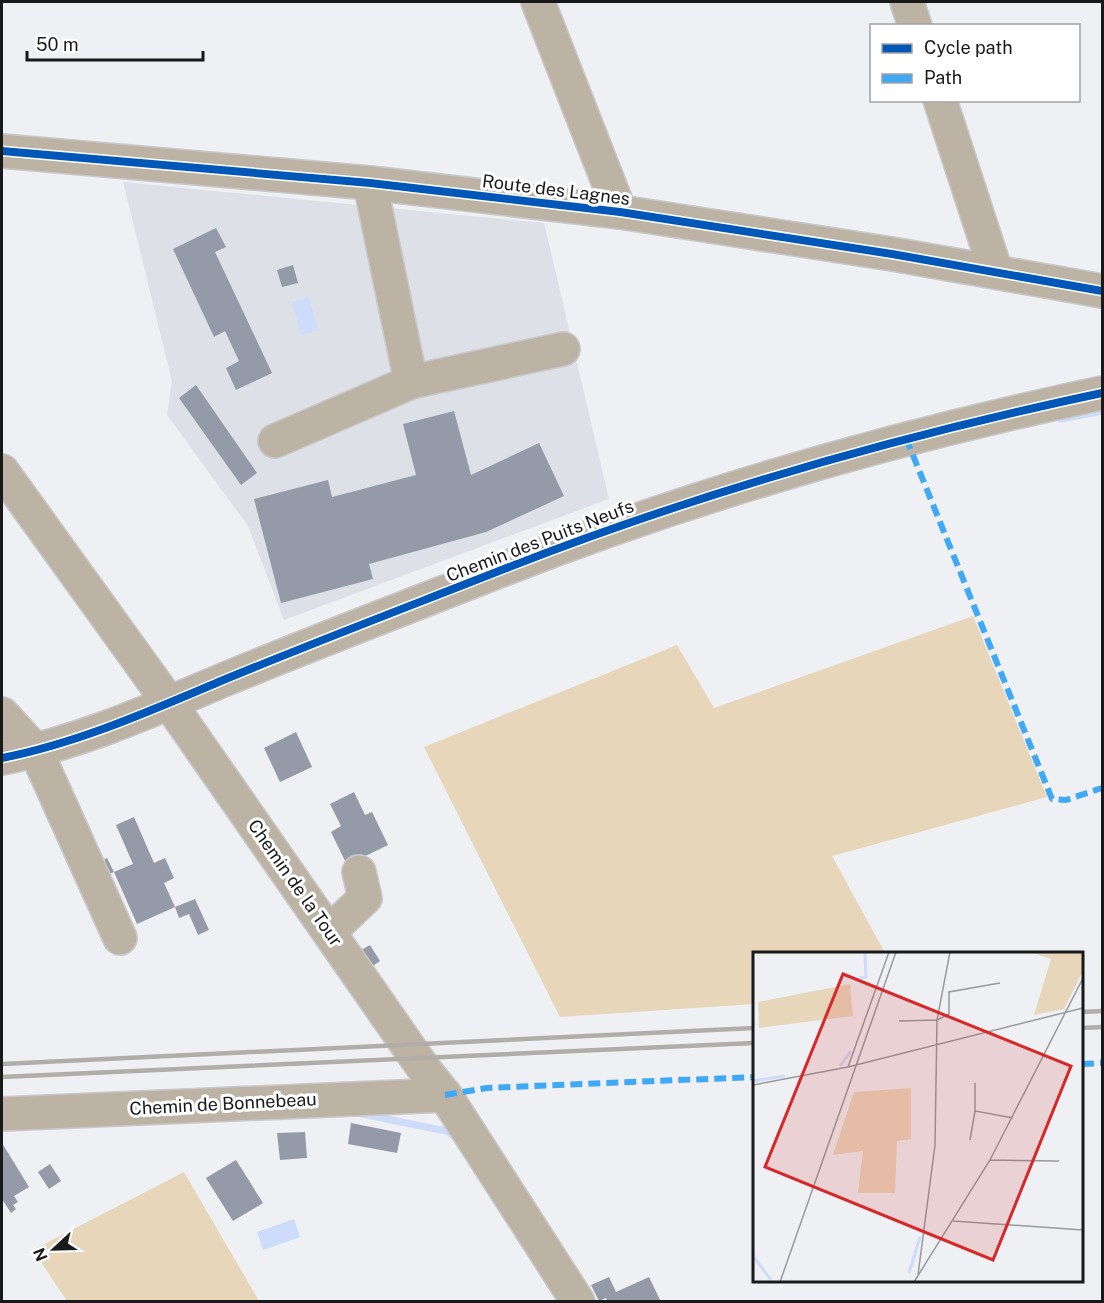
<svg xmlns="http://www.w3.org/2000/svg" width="1104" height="1303" font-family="'Public Sans',sans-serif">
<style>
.built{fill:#dde1e7}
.green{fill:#e8d6bb}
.water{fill:#cddcfb}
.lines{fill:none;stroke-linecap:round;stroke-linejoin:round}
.stream{stroke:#cddcfb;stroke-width:7}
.building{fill:#949aa7}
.minor-casing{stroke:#c8c9cb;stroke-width:36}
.minor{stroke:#bdb3a5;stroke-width:33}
.rail{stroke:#b1ada8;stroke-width:4.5}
.quiet{stroke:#3fa9f5;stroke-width:6;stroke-dasharray:12 6;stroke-linecap:butt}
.cycleway-casing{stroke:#fff;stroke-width:11}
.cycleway{stroke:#0057b8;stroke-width:8}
.labels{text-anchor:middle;stroke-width:6;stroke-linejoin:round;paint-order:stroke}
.street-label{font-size:18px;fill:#18191b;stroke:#fff}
.inset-river{fill:none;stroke:#cddcfb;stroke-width:3}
.inset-road{fill:none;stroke:#989a9d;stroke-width:1.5}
.view{fill:#d62828;fill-opacity:0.15;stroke:#d62828;stroke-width:3}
.inset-edge{fill:none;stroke:#18191b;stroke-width:3}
</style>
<rect width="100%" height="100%" fill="#eef0f3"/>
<polygon class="built" points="123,182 544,223 609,499 284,620 248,526 167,415 172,381"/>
<g class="green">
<polygon points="973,616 1047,797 832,856 885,953 754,954 754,1004 560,1017 424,747 677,645 714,708"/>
<polygon points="184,1172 259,1301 67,1301 33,1250"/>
</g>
<g class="water">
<polygon points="309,297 318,330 301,335 292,302"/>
<polygon points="294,1219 300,1237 263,1250 257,1232"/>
</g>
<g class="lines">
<g class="stream">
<polyline points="1061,419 1102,411"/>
<polyline points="352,1112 446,1131 457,1138"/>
</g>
</g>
<g class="building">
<polygon points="216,228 226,247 215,252 272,373 236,390 226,368 239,361 225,331 214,337 173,249"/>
<polygon points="293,265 298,283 282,287 277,270"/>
<polygon points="196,385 257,473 241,485 179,398"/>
<polygon points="454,411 471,475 539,443 564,496 486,532 369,564 373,579 281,603 254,499 328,480 332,497 416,475 403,424"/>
<polygon points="296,732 312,767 280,782 264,748"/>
<polygon points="354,792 365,815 372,812 388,845 347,865 331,832 341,826 330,804"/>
<polygon points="134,817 154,863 165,858 174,878 164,883 175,907 137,924 114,872 109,874 103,860 107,858 114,872 133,864 116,825"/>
<polygon points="195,899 209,930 198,935 189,914 179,918 175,907"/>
<polygon points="370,945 380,961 367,970 356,953"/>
<polygon points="351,1123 401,1133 397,1153 348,1144"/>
<polygon points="305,1132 307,1158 280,1160 277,1133"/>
<polygon points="2,1143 29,1187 14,1196 18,1202 13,1205 16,1209 11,1213 2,1199"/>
<polygon points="236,1160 263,1203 233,1221 206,1178"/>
<polygon points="50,1164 61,1181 49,1189 38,1172"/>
<polygon points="609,1277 616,1292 649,1277 661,1302 608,1302 606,1298 599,1301 591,1285"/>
</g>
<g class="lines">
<defs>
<g id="minor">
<polyline points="538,2 620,212"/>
<polyline points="907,2 915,26"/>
<polyline points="940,100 996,272"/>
<polyline points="2,151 370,183 620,212 892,254 1102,291"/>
<polyline points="411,382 563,349"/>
<polyline points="275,441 411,382 370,183"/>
<polyline points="2,471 170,704 424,1069 445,1095 578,1302"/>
<polyline points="2,714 36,751 120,938"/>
<path d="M2,758C78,743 150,711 221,681C315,642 410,606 504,569C698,493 899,436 1102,393"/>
<polyline points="329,932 365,898 359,872"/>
<polyline points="2,1114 445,1095"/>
</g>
</defs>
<use href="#minor" class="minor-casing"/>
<use href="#minor" class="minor"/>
<g class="rail">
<polyline points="1082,1012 1102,1011"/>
<polyline points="1082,1028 1102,1027"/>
<polyline points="2,1064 754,1028"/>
<polyline points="2,1077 754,1043"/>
</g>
<g class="quiet">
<polyline points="906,438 1052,799 1066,800 1102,788"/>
<polyline points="1082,1064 1102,1063"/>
<polyline points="445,1095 487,1088 754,1077"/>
</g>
<defs>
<g id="cycleway">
<polyline points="2,151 370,183 620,212 892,254 1102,291"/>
<path d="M2,758C78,743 150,711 221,681C315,642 410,606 504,569C698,493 899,436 1102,393"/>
</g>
</defs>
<use href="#cycleway" class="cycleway-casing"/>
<use href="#cycleway" class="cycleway"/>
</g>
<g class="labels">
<g class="street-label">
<text transform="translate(556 190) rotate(7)" y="6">Route des Lagnes</text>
<text transform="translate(540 541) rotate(-21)" y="6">Chemin des Puits Neufs</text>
<text transform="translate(295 883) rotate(55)" y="6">Chemin de la Tour</text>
<text transform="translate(223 1104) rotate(-3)" y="6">Chemin de Bonnebeau</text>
</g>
</g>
<g transform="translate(753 952)">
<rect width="330" height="330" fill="#eef0f3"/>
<path d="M278,0H330V19L311,57L281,63L298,7ZM97,32L100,64L6,76L5,50ZM158,136V187L144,189L142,241H105L110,199L80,203L101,140Z" fill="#e8d6bb"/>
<path class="inset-river" d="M102,27L113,25L112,0M87,114L98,99M0,129L32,124M0,304L18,328M156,321L167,285"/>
<path class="inset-road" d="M146,69L184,68L196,62V40L247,31M95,115L136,0M222,131V159L260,166M0,133L95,115L330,56M217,188L222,159M237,208L306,209M200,269L330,278M165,323L182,193L184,68L197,0M27,330L143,0M161,330L237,208L330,26"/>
<path class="view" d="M90,22L318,114L240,308L12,215Z"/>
<rect width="330" height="330" class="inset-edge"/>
</g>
<rect width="1104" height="1303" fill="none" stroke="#18191b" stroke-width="6"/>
<rect x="870" y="24" width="210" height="78" fill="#ffffff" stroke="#a3a3a4" stroke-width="1.5"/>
<rect x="882" y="44" width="30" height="9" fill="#0057b8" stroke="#a3a3a4" stroke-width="1.5"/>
<text x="924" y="54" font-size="18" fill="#18191b">Cycle path</text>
<rect x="882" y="74" width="30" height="9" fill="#3fa9f5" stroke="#a3a3a4" stroke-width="1.5"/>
<text x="924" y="84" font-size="18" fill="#18191b">Path</text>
<g transform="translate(54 1249) rotate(248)" stroke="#ffffff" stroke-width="4.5" paint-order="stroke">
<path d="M0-4.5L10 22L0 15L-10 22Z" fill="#18191b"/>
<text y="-9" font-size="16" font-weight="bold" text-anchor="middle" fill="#18191b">N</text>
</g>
<path d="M27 51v9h176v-9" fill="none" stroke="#18191b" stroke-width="3"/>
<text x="36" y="51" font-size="18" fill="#18191b" stroke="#ffffff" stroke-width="4.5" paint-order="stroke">50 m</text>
</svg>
